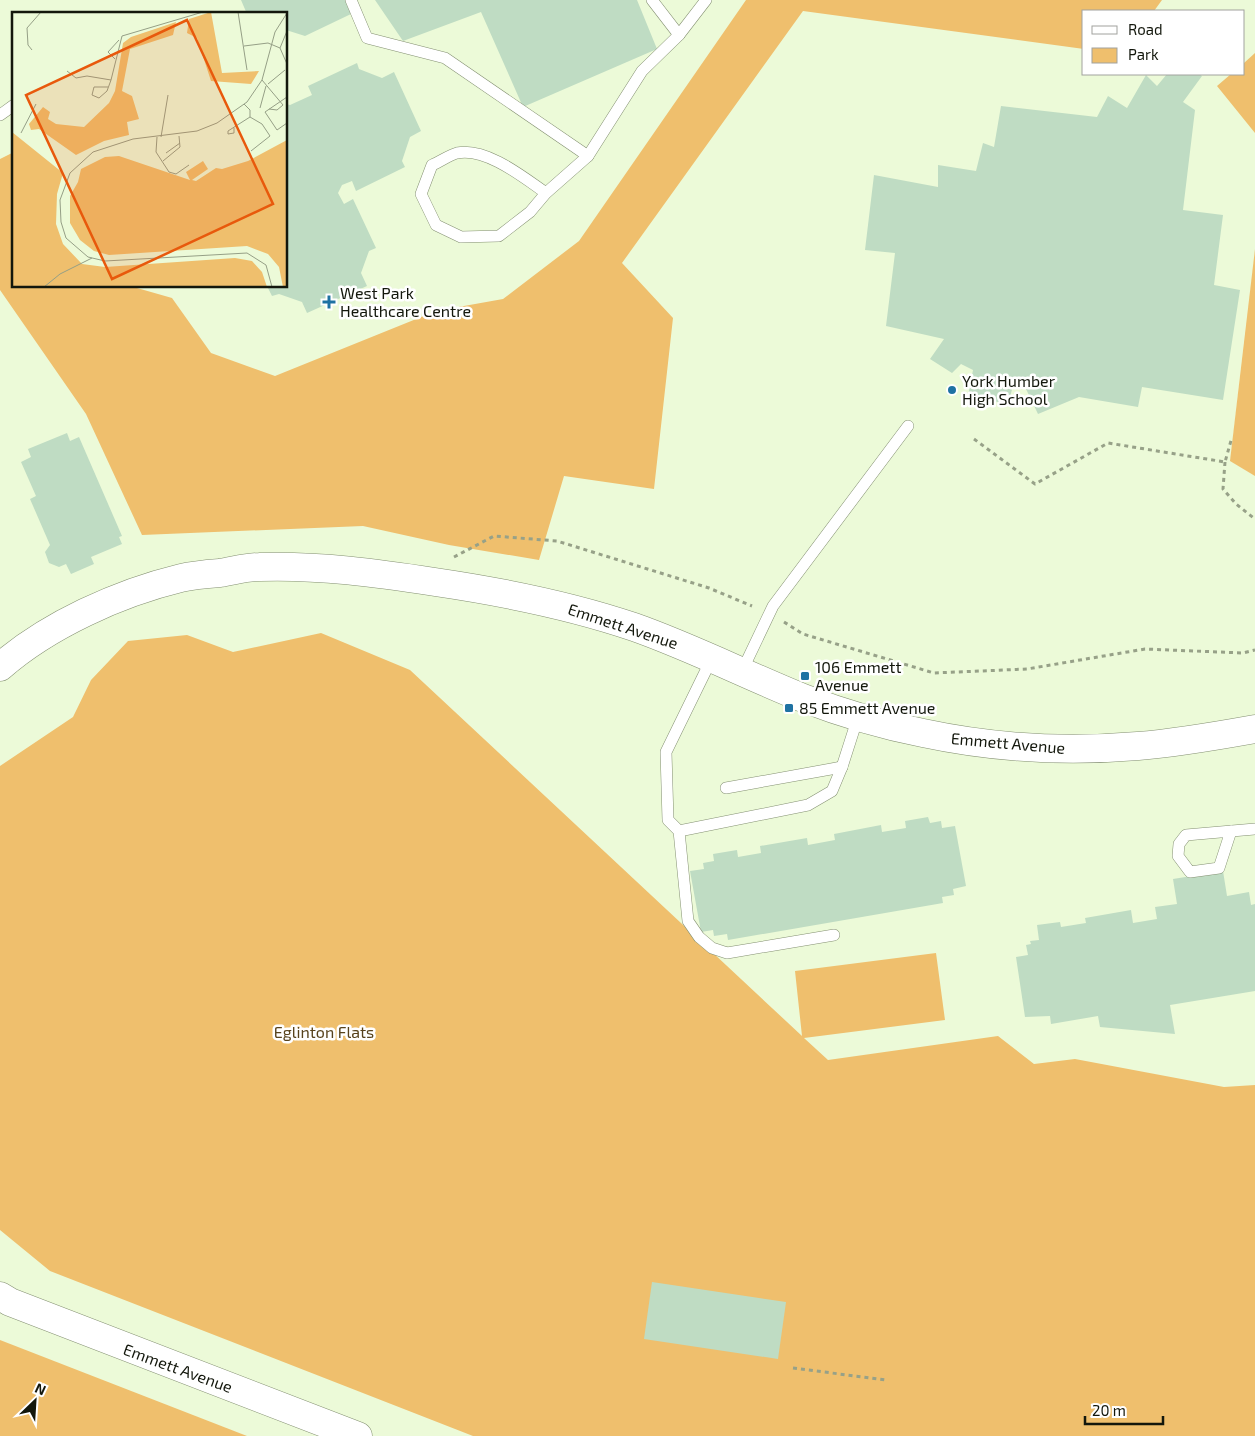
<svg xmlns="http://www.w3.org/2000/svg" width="1255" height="1436" font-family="'Exo 2',sans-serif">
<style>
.green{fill:#efbf6d}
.building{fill:#bfdcc3}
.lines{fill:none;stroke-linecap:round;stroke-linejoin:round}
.service-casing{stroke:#849072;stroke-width:12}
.tertiary-casing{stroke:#849072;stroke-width:29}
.path{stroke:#97a188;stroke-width:3;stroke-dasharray:4 4;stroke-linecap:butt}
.service{stroke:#fff;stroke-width:11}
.tertiary{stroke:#fff;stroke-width:28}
.poi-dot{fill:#1f72a3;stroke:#fff;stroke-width:2}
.labels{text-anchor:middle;stroke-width:5;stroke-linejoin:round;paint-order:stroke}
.poi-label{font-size:16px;fill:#13170c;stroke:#fff;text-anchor:start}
.street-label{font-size:16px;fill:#13170c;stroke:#fff}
.park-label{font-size:16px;fill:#57421c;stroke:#fff}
.inset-road{fill:none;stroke:#959f86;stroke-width:1}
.view{fill:#e8590c;fill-opacity:0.15;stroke:#e8590c;stroke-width:2.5}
.inset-edge{fill:none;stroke:#13170c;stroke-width:2.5}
</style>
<rect width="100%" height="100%" fill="#ecfad8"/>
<g class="green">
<polygon points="746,0 1162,0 1154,11 1084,11 1084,49 803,11 622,263 673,318 654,489 564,476 539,560 449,545 363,526 142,535 86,414 0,290 0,159 14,152 14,286 130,286 172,298 211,353 275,376 436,311 503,299 579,241"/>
<polygon points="1255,53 1255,133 1217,86 1231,74 1244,74 1244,63"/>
<polygon points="1255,249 1255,476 1230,461"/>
<polygon points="321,633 410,670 802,1036 795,971 936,953 945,1020 804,1038 828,1060 998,1036 1034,1064 1075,1059 1224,1087 1255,1085 1255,1436 473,1436 50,1271 0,1230 0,766 73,717 91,680 128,641 187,635 233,652"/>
<polygon points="0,1340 247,1436 0,1436"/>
</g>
<g class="building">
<polygon points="241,0 345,0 351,14 305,36 286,30 286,14 247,14"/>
<polygon points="375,0 637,0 657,49 523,107 481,12 403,41"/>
<polygon points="357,63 359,69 382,78 394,72 421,131 410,137 402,161 405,167 356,191 352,181 342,185 338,193 344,204 353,199 376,248 369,251 361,273 367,286 307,313 302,302 279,294 272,296 267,286 286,286 286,104 290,105 312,95 308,86"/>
<polygon points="1167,74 1199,74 1202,76 1183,102 1195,110 1183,210 1223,215 1214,285 1240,290 1223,400 1142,387 1138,407 1079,397 1038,414 1026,389 1013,386 1008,404 968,396 973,370 961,364 952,373 930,359 944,339 886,326 895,253 865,250 874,175 938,187 938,165 976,171 983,143 994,147 1001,106 1097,117 1108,96 1127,108 1146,75 1157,86"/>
<polygon points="67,433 70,441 79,437 122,536 119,537 122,544 91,557 94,564 71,574 66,564 59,567 49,563 45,552 50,545 30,499 36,496 21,462 31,457 28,449"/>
<polygon points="928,817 930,823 941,821 942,828 955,826 966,886 953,889 954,895 942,897 943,903 728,940 727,934 714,936 713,930 701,932 690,871 704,869 703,863 714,861 713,854 737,850 738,857 761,853 760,846 807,838 808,845 835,840 834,834 881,825 882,832 906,828 905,821"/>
<polygon points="1223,871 1227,896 1249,892 1251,905 1255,904 1255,991 1170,1005 1175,1034 1100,1027 1098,1016 1051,1024 1050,1016 1025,1017 1016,957 1028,955 1026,945 1031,944 1030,941 1039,940 1037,925 1060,922 1061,927 1086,923 1085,918 1131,910 1133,923 1157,919 1155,907 1177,904 1173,879"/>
<polygon points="652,1282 786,1302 778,1359 644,1339"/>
</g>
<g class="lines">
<defs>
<g id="service">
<polyline points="351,0 367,38 445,58 588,156"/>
<polyline points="652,0 679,35"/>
<polyline points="0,115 14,105"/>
<path d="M546,193C523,177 486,147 457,153C449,155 440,162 432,165L421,194L436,225L461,237L499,236L530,212L546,193L588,156L642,71L679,35L706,0"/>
<polyline points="712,658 666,752 668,820 679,831 688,921 699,937 712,948 727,953 834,935"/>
<polyline points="742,671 773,606 908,426"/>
<polyline points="726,788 842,767"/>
<polyline points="679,831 808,805 832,791 842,767 858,717"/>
<polyline points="1231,831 1219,868 1190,872 1178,856 1179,844 1186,835 1255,829"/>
</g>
<g id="tertiary">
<path d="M0,667C48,625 119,593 181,578C194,575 207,574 220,573C233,571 246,567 259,567C318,565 377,573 435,582C503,592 569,605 634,627C691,647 746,675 803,698C842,713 882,725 923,733C993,748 1067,752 1138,746C1177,743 1216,736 1255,729"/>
<polyline points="0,1296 10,1302 358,1436"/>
</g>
</defs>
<use href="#service" class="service-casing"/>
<use href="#tertiary" class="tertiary-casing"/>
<g class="path">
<polyline points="974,439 1035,484 1108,443 1225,462 1232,437"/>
<polyline points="1225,462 1223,489 1236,504 1255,519"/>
<polyline points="454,557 494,536 557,541 709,588 752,606"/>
<polyline points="784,622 803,634 934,673 1027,669 1145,649 1243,653 1255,650"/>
<polyline points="793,1368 886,1380"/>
</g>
<use href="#service" class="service"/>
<use href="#tertiary" class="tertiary"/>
</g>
<g class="poi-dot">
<path d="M326.5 294.5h5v5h5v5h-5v5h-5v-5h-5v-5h5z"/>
<circle cx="952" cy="390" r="5"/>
<rect x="800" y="671" width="10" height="10" rx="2.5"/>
<rect x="784" y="703" width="10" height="10" rx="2.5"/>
</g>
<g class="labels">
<g class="poi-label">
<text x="340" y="299">West Park<tspan x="340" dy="18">Healthcare Centre</tspan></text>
<text x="962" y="387">York Humber<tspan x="962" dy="18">High School</tspan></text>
<text x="815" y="673">106 Emmett<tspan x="815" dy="18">Avenue</tspan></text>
<text x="799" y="714">85 Emmett Avenue</text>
</g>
<g class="street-label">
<text transform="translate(623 626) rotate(18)" y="6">Emmett Avenue</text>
<text transform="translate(1008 743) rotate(5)" y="6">Emmett Avenue</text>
<text transform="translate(178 1368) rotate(20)" y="6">Emmett Avenue</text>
</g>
<g class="park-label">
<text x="324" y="1038">Eglinton Flats</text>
</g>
</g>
<g transform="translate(12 12)">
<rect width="275" height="275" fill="#ecfad8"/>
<path d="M199,0L210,61L247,59L239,72L199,69L185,26L175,21L177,7ZM164,10L161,23L118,37L110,79L120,84L127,107L115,110L117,123L92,129L64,143L27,117L19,118L17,112L31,95L38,100L36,107L44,112L72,115L97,91L103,79L111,31L119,25ZM0,120L51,161L45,182L44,212L51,232L70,252L93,255L223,246L240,249L250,260L255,275H0ZM275,128V275H271L267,255L256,242L235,234L97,243L82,239L68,228L58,211V184L66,170L69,157L93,145L107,144L178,168L174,160L191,149L196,157L180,168L184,169L204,156L210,157L236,149Z" fill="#efbf6d"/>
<path class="inset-road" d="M226,0L235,58M232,34L256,31L268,36L275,19M268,36L275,52M20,38L16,33L15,16L29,0M103,47L96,40L107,28M55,59L64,66L75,64L99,68M250,68L271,93L265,98L257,97M256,72L273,58M96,75H82L80,83L87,86L95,79L99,68L110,24L191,0M275,85L253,100L265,118L275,111M248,96L254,74M238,105L250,112L258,124L239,139M222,116V121L216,122V119L238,105V98L232,92M9,121L24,92M145,125L144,140L157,160L164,162L177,153M149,125L156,83M154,141L168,131M151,149L168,135L167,124M32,275L48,262L80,246M260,275L254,253L235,241L93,249L76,245L54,226L49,210L48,188L58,161L81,140L121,127L185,119L205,111L235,90L250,68L263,20L275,1"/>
<path class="view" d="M175,8L261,192L100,267L14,83Z"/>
<rect width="275" height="275" class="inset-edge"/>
</g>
<rect x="1082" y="10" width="162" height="65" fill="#ffffff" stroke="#a1a29e"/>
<rect x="1092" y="26" width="25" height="8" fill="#ffffff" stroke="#a1a29e"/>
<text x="1128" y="35" font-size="15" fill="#13170c">Road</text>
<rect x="1092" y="48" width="25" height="15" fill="#efbf6d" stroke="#a1a29e"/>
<text x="1128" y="60" font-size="15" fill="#13170c">Park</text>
<g transform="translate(35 1401) rotate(25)" stroke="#ffffff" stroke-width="4" paint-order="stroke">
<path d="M0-4L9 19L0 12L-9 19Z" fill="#13170c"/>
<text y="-8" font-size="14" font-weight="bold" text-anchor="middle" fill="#13170c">N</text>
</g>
<path d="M1085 1416v8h78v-8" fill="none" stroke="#13170c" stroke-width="2.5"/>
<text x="1092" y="1416" font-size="15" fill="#13170c" stroke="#ffffff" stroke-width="4" paint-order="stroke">20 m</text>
</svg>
